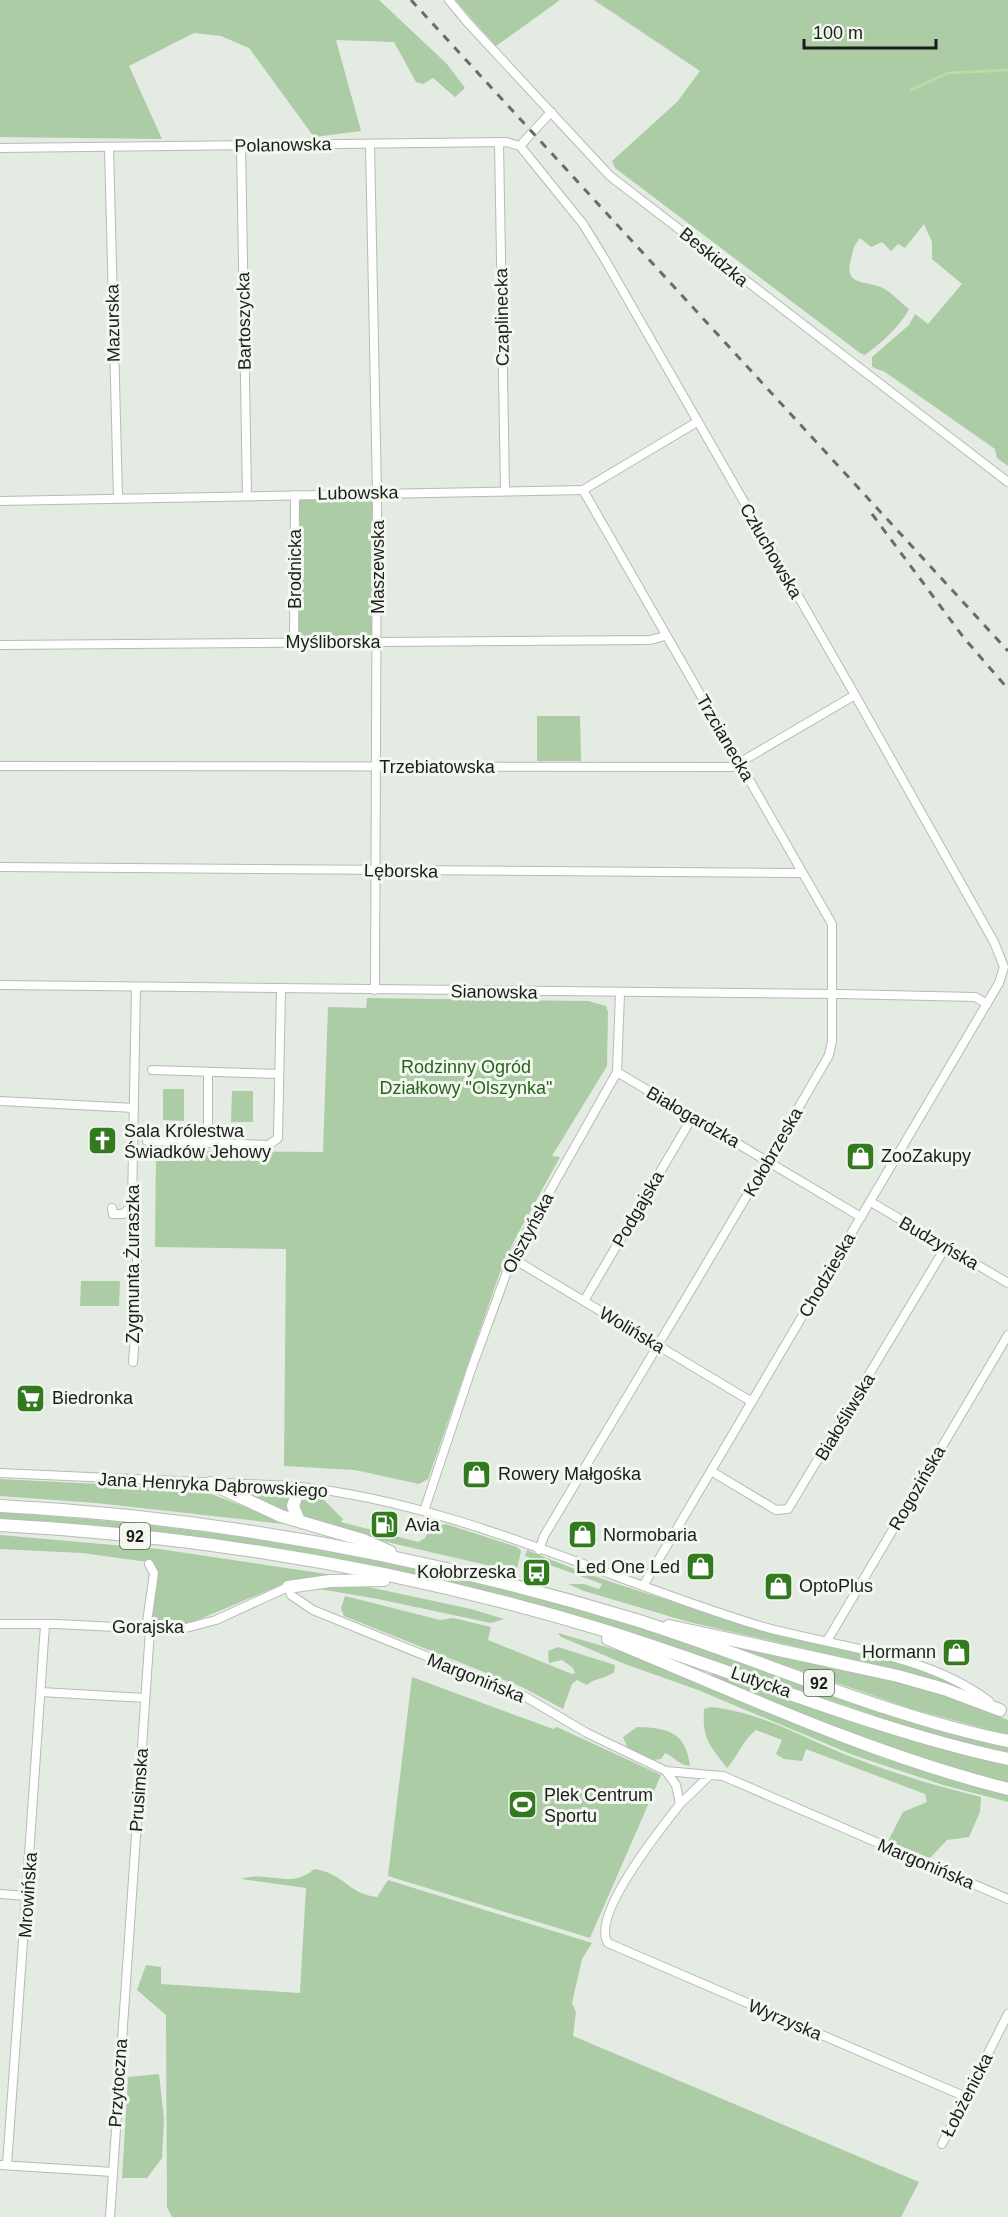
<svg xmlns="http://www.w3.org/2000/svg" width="1008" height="2217" font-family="Helvetica,sans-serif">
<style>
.green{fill:#abcca4}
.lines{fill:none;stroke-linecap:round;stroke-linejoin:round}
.stream{stroke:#b1dfa6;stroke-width:3}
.street-casing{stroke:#b6bcb5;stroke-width:10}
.primary-casing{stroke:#b6bcb5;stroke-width:14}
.street{stroke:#fff;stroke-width:8}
.primary{stroke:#fff;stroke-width:12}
.rail{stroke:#696d69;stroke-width:3;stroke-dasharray:8 8;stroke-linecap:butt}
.labels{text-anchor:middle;stroke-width:6;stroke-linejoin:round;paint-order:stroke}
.shield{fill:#f2f8f0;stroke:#5c5f5b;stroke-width:1.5}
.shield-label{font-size:16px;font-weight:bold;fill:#1b1d1b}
.street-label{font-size:18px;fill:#1b1d1b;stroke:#f2f8f0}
.park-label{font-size:18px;fill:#2a641a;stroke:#f2f8f0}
.poi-label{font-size:18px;fill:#1b1d1b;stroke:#f2f8f0;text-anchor:start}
</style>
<rect width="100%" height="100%" fill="#e4ebe3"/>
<g class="green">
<polygon points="0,0 379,0 447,64 465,88 455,97 433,78 423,84 416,82 394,42 336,40 361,131 314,137 249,48 221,36 194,33 129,66 162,139 0,137"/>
<polygon points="455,0 560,0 496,46"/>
<path d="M594,0H1008V466L997,458L995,449L885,372L872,367V357L909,325L915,314L928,324L962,284L932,259V242L924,224L905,248L898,244L891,251L882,242L871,247L860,238C854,245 853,250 851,259C843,287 867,280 883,288C892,293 901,303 909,309C900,327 881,343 865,355L860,353L615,168L612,161L677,102L700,71Z"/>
<polygon points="372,497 374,637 302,637 297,627 299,502 302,499"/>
<polygon points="537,716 580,716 581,761 537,761"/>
<polygon points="367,998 588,1001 606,1006 608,1012 607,1066 552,1156 560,1157 514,1241 499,1275 428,1479 419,1484 355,1470 284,1466 286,1249 155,1247 156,1151 323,1152 328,1007 366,1008"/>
<polygon points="163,1089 184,1089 184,1121 163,1120"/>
<polygon points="232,1091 253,1091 253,1122 231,1122"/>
<polygon points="81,1281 120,1281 119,1306 80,1306"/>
<polygon points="0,1479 198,1489 293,1525 96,1503 0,1496"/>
<polygon points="225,1488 287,1490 290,1493 289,1512"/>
<polygon points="320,1496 343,1519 341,1522 418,1542 425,1538 430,1528 446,1524 517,1547 521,1551 517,1569 495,1567 374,1539 303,1517 298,1503 299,1500"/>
<path d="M0,1512C176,1524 349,1548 520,1593C685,1636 846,1694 1008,1747V1754L927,1733L645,1638L413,1576L0,1519Z"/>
<polygon points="0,1535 159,1549 340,1576 288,1582 188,1624 151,1625 156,1571 148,1562 82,1553 0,1549"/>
<path d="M527,1550C616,1588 711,1613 805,1638C841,1647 930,1665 956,1687L884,1667L689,1622L584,1591L568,1584H584L599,1589L602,1584L525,1556Z"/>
<polygon points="359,1585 471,1609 504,1619 491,1623 373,1598 307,1587"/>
<path d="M345,1596L440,1620L453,1618L491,1627L488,1640L572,1674L575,1673L573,1668L562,1660L549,1663L548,1651L558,1647L615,1665L614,1672C604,1680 596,1677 587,1685L577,1680L572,1684L563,1709L524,1688L344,1616L341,1608Z"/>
<polygon points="558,1633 630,1654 885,1759 1008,1795 1008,1802 943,1785 853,1755 698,1690 625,1664 561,1637"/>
<polygon points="696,1634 936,1691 1008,1720 1008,1735 912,1709"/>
<path d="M710,1673L930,1745L1008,1765V1784C906,1758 811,1718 714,1677Z"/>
<polygon points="412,1677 553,1729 557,1727 661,1775 590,1938 388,1876"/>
<path d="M711,1707C761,1712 803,1738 849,1756C892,1773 936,1786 981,1797L980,1812L969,1837L947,1840L930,1858L888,1841L903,1812L927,1802L925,1794L806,1749L802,1761L784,1759L776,1754L782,1740L756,1730C743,1740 738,1756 727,1768C709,1744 702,1739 704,1709Z"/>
<path d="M637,1727C668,1728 686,1732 690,1766C678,1765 675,1757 665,1753L661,1759L652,1760L628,1749L623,1737Z"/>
<path d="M314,1869C344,1873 348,1894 377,1897L388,1880L592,1943L582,1959L572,2003L576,2012L573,2036L919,2182L901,2217H172L167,2207L166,2015L137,1990L146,1965L161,1967V1984L300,1993L306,1888L241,1879C268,1870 291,1890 314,1869Z"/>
<polygon points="159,2074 164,2119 162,2158 147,2178 122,2178 128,2077"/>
</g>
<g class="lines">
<polyline class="stream" points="911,90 948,73 1008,70"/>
<defs>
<g id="street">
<polyline points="449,0 468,23 610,176 1008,482"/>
<polyline points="499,143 505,490"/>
<polyline points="370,144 377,493 375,990"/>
<polyline points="241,145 247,496"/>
<polyline points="520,146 583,224 604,258 855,695 994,942 1004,967 999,983 643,1586"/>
<polyline points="520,146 551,112"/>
<polyline points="0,148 506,142 520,146"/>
<polyline points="109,148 118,498"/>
<polyline points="0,501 583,490 697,422"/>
<polyline points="294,642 295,495"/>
<polyline points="0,645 650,640 665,636"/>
<polyline points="0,766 732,767 855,695"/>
<polyline points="0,867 802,873"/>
<polyline points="0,985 840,994 975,997 987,1004"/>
<polyline points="152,1070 279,1074"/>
<polyline points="617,1072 861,1217"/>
<polyline points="0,1101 134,1108"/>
<polyline points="147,1141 269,1145 278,1138 281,989"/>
<polyline points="208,1143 208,1072"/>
<polyline points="871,1202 1008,1283"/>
<polyline points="112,1208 113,1214 123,1214 132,1206"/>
<polyline points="512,1258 752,1402"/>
<polyline points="584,1301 693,1116"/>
<polyline points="133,1362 137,1310 137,1242 132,1206 136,987"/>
<polyline points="711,1471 776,1510 788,1509 945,1248"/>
<path d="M0,1473L292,1486C454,1502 603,1578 757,1625C835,1648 921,1651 989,1701"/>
<polyline points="424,1511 472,1367 512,1258 617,1072 620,994"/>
<path d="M539,1550L544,1536C639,1376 736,1217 829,1055L832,1041V924L583,490"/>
<polyline points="147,1622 154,1573 149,1564"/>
<polyline points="0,1624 56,1624 178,1630 216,1620 288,1587 291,1595 313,1610 524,1696 587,1733 666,1771"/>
<polyline points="827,1641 1008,1335"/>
<polyline points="41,1692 145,1698"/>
<polyline points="710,1775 723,1776 1008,1899"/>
<path d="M680,1804L710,1775L666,1771L676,1785L680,1804C662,1827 590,1916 608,1943L966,2097"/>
<polyline points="0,1894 28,1896"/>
<polyline points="942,2144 1008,2014"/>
<polyline points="0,2165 113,2172"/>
<path d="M7,2165C19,1985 34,1805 45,1625"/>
<polyline points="110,2217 150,1630"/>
</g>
<g id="primary">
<polyline points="210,1483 281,1516 363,1540 390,1552"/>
<path d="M0,1506C215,1517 430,1557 636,1620C760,1659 881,1715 1008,1741"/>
<polyline points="299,1521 293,1506 297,1494 319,1493"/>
<path d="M0,1525C203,1536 406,1570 600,1629C736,1671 869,1729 1008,1759"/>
<polyline points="288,1587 330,1581 384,1580"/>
<polyline points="669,1626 898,1676 944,1689 1000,1710"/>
<path d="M608,1639C741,1694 869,1754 1008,1789"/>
</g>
</defs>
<use href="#street" class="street-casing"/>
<use href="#primary" class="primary-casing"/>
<use href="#street" class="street"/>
<use href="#primary" class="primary"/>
<g class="rail">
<polyline points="411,0 1008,651"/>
<polyline points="872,514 964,638 1008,689"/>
</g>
</g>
<defs>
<symbol id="church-square" viewBox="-11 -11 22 22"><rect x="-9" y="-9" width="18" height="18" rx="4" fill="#337a1f" stroke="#f2f8f0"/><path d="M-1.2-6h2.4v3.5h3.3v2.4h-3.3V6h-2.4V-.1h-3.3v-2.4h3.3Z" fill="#fff"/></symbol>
<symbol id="shop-square" viewBox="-11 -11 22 22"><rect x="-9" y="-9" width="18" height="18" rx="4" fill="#337a1f" stroke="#f2f8f0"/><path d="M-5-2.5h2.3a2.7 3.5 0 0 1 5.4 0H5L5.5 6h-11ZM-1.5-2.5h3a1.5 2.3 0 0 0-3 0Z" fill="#fff"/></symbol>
<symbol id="supermarket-square" viewBox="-11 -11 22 22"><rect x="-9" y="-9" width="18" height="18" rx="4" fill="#337a1f" stroke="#f2f8f0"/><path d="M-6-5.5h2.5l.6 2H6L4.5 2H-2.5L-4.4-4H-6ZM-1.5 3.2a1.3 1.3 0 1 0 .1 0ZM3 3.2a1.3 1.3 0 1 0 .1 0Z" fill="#fff"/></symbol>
<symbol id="fuel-square" viewBox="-11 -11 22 22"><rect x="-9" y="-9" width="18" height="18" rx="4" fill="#337a1f" stroke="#f2f8f0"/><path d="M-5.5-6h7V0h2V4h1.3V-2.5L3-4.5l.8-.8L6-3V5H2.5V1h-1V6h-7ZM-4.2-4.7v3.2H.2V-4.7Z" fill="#fff"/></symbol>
<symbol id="bus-square" viewBox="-11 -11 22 22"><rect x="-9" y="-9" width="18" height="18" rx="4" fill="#337a1f" stroke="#f2f8f0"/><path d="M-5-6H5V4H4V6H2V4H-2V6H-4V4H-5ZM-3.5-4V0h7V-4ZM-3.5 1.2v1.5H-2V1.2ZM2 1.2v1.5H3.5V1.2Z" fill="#fff"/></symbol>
<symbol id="stadium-square" viewBox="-11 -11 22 22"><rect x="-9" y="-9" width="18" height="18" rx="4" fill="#337a1f" stroke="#f2f8f0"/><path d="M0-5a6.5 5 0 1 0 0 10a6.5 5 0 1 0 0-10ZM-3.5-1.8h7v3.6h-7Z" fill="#fff"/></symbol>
</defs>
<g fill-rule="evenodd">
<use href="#church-square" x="86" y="1124" width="33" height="33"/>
<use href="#shop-square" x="844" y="1140" width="33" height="33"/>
<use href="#supermarket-square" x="14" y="1382" width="33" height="33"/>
<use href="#shop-square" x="460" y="1458" width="33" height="33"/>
<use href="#fuel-square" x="368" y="1508" width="33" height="33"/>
<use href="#shop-square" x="566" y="1518" width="33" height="33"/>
<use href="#shop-square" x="684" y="1550" width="33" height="33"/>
<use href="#bus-square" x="520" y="1556" width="33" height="33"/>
<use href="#shop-square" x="762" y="1570" width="33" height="33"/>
<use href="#shop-square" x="940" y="1636" width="33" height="33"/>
<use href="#stadium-square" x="506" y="1788" width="33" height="33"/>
</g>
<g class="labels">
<g class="shield">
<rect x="120" y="1523" width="30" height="26" rx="4.5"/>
<rect x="804" y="1670" width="30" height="26" rx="4.5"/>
</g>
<g class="shield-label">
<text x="135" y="1542">92</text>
<text x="819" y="1689">92</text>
</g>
<g class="street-label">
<text transform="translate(283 145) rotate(-1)" y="6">Polanowska</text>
<text transform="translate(714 257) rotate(39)" y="6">Beskidzka</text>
<text transform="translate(502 317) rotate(-91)" y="6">Czaplinecka</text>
<text transform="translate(244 321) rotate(-91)" y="6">Bartoszycka</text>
<text transform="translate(113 323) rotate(-91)" y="6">Mazurska</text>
<text transform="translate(358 493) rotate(-1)" y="6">Lubowska</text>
<text transform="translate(771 551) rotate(60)" y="6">Człuchowska</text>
<text transform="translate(378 567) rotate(-90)" y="6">Maszewska</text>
<text transform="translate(295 569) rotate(-90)" y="6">Brodnicka</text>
<text x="333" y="648">Myśliborska</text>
<text transform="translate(725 738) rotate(60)" y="6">Trzcianecka</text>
<text x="437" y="773">Trzebiatowska</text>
<text transform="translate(401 871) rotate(1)" y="6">Lęborska</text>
<text transform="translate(494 992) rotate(1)" y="6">Sianowska</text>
<text transform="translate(693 1117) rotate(30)" y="6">Białogardzka</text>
<text transform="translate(773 1152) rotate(-60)" y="6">Kołobrzeska</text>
<text transform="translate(638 1209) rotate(-60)" y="6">Podgajska</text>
<text transform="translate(528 1233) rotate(-62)" y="6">Olsztyńska</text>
<text transform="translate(939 1243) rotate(30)" y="6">Budzyńska</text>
<text transform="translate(133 1264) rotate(-90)" y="6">Zygmunta Żuraszka</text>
<text transform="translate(827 1275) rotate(-60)" y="6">Chodzieska</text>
<text transform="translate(632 1330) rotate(31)" y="6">Wolińska</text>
<text transform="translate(845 1417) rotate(-59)" y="6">Białośliwska</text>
<text transform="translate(213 1485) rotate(3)" y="6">Jana Henryka Dąbrowskiego</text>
<text transform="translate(917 1488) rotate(-60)" y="6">Rogozińska</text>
<text x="148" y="1633">Gorajska</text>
<text transform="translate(476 1678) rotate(22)" y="6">Margonińska</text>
<text transform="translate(761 1682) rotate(19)" y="6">Lutycka</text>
<text transform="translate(139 1790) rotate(-86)" y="6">Prusimska</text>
<text transform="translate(926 1864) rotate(23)" y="6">Margonińska</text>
<text transform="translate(28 1895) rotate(-86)" y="6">Mrowińska</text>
<text transform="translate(785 2020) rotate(23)" y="6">Wyrzyska</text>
<text transform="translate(118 2083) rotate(-86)" y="6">Przytoczna</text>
<text transform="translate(967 2095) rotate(-63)" y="6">Łobżenicka</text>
</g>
<g class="park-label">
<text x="466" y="1073">Rodzinny Ogród<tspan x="466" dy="21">Działkowy "Olszynka"</tspan></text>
</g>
<g class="poi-label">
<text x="124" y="1137">Sala Królestwa<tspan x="124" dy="21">Świadków Jehowy</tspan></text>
<text x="881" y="1162">ZooZakupy</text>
<text x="52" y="1404">Biedronka</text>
<text x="498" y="1480">Rowery Małgośka</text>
<text x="405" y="1531">Avia</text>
<text x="603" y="1541">Normobaria</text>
<text x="680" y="1573" text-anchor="end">Led One Led</text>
<text x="516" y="1578" text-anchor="end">Kołobrzeska</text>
<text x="799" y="1592">OptoPlus</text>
<text x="936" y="1658" text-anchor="end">Hormann</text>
<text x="544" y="1801">Plek Centrum<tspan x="544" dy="21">Sportu</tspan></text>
</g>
</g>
<path d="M804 39v9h132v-9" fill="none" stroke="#1b1d1b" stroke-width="3"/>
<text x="813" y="39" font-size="18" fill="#1b1d1b" stroke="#f2f8f0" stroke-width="4.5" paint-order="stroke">100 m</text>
</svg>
